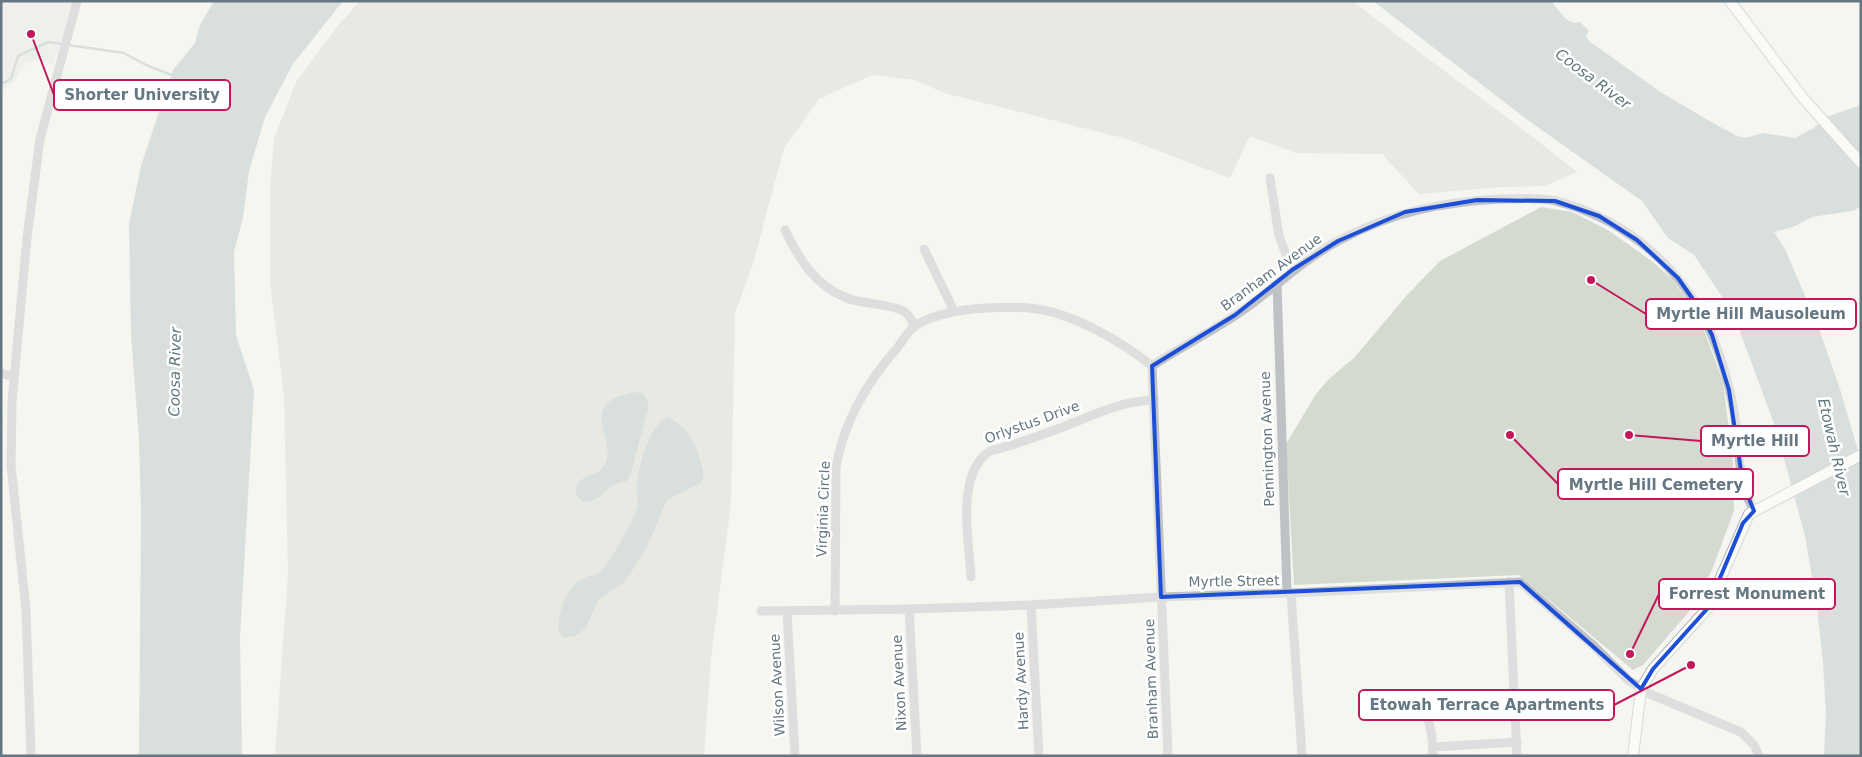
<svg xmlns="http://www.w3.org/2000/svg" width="1862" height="757" font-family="'DejaVu Sans',sans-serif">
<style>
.built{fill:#e6e7e5}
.green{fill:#d5dad1}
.water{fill:#b5c3c6}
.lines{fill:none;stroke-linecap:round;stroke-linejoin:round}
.stream{stroke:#b5c3c6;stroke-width:2.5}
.major-casing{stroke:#b1b6b9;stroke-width:12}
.minor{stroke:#bec2c5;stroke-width:9}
.major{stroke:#fff;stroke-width:10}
.marked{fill:none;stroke:#1d4ed8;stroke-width:4;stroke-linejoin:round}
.labels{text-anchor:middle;stroke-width:5;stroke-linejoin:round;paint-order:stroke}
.street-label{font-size:14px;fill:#647782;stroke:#fff}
.water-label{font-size:15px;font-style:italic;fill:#60797f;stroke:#fff}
.leader{fill:none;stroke:#c2185b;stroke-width:2}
.callout-dot{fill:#c2185b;stroke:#fff;stroke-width:2}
.callout{fill:#fff;stroke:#c2185b;stroke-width:2}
.callout-label{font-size:15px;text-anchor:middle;font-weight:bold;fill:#647782}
</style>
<rect width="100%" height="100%" fill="#f5f5f1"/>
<polygon class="built" points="1,1 72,1 53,66 39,60 25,63 15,82 1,90"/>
<g class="green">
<path d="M360,1H1353C1427,60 1504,113 1577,172L1544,186L1503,187L1419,194L1382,154L1296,153L1250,136L1230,178L1127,139L944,93L915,80L872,75L819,99L784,148L753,264L735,313L731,503L711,658L704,756H275L288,574L284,397L270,282V188L274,139L296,82L336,28Z"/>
<polygon points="1541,207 1572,212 1608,230 1653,262 1672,279 1690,303 1705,333 1723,382 1733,462 1734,511 1712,570 1693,607 1643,665 1633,670 1519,575 1294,585 1286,444 1316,394 1329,379 1355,357 1407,295 1440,261"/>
</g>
<g class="water">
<polygon points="214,1 343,1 293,64 265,117 249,171 243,218 234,252 236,335 254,390 240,638 242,756 139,756 141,513 139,440 131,334 129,224 141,166 173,70 195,43 200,25"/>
<path d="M1373,1H1551C1559,10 1567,26 1580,22L1589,31L1586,36L1589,41L1662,93L1706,119L1737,136L1746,138L1763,133L1795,138L1812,129L1829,116L1861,105V207L1852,211L1812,217L1793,227L1774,232L1785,249L1818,326L1840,389L1861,461V756H1824L1826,715L1823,662L1817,607L1805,536L1776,429L1733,313L1694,255L1668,238L1642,201L1529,121Z"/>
<path d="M638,392L644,394L648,403V409L630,476L627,481C608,481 601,504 583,502L576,494C576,478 588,476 600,471C628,446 566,402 638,392Z"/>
<path d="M668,417C687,427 697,443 701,463C703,471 705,475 702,482L667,500L648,545L634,568L623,583L599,599L585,629L575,636L564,638L558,630C560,610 564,588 584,578C589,575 597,576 601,571C615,556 626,531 636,512C641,501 635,494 637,483C640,462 649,425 668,417Z"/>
</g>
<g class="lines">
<g class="stream">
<polyline points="68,45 124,53 146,65 174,76"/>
<polyline points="1,84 11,79 18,56 48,42 63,44"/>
</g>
<defs>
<g id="major">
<polyline points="1730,1 1803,98 1861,163"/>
<polyline points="1633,756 1641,689 1653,669 1707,609 1749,514 1861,455"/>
</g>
</defs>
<use href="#major" class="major-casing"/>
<g class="minor">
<polyline points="1270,178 1279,236 1292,270"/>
<path d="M785,230C799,259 815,286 847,298C864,305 889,303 903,311C909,314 912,321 915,326"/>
<polyline points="924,249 954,311"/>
<polyline points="1277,284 1287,593"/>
<path d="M1152,366C1179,348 1209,333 1236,315C1271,292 1301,261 1338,241C1392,212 1441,202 1501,199C1519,199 1539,197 1556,201C1618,217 1672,258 1702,315C1718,344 1728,379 1734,411C1738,434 1738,471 1745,491C1747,498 1751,504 1754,511"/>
<polyline points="1152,366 1168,756"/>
<polyline points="1,373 14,377"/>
<path d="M971,577C969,541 955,474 990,451C1015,445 1039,436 1063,427C1094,415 1121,401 1154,400"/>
<polyline points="1509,582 1517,756"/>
<polyline points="1291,593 1302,756"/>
<polyline points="1031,605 1039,756"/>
<polyline points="909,609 917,756"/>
<polyline points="761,611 909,609 1031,605 1161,597 1291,593 1520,582 1594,646 1628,680 1650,694 1741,732 1754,745 1759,756"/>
<path d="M835,611L836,467C844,420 867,382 898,347C903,340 908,331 915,326C929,316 956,311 973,309C994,307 1015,306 1037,309C1074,314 1124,343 1152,366"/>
<polyline points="787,612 795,756"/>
<path d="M1369,698C1418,705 1432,699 1433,756"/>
<polyline points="1433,747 1517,742"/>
<polyline points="31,756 26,610 11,465 12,402 27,238 40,139 77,1"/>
</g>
<use href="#major" class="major"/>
</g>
<path d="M0 0H1862V757H0ZM1477,200L1555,201L1599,216L1637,240L1678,278L1697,305L1712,335L1729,390L1743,484L1754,511L1743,523L1707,609L1653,669L1641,689L1520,582L1161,597L1152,366L1235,315L1292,270L1338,241L1405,212Z" fill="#f5f5f1" fill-opacity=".55" fill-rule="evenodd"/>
<path class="marked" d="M1477,200L1555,201L1599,216L1637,240L1678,278L1697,305L1712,335L1729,390L1743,484L1754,511L1743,523L1707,609L1653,669L1641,689L1520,582L1161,597L1152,366L1235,315L1292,270L1338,241L1405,212Z"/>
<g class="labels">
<g class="street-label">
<text transform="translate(1271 272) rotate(-36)" y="5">Branham Avenue</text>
<text transform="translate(1032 422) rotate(-20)" y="5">Orlystus Drive</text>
<text transform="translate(1267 439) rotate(-92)" y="5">Pennington Avenue</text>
<text transform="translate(823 509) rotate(-88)" y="5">Virginia Circle</text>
<text transform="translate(1234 581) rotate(-1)" y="5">Myrtle Street</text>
<text transform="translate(1151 679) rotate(-92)" y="5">Branham Avenue</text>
<text transform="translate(1021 681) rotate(-93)" y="5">Hardy Avenue</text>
<text transform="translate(899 683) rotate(-93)" y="5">Nixon Avenue</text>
<text transform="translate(777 685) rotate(-93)" y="5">Wilson Avenue</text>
</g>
<g class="water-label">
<text transform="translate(1593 79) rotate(37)" y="5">Coosa River</text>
<text transform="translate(175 372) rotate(-89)" y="5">Coosa River</text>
<text transform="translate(1834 447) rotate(77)" y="5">Etowah River</text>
</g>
</g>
<path class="leader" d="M31 34L54 95M1591 280L1646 314M1629 435L1701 441M1510 435L1558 484M1630 654L1659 594M1691 665L1614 705"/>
<g class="callout-dot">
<circle cx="31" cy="34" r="5"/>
<circle cx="1591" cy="280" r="5"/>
<circle cx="1629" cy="435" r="5"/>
<circle cx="1510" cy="435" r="5"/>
<circle cx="1630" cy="654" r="5"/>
<circle cx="1691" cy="665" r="5"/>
</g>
<g class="callout">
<rect x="54" y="80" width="176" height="30" rx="5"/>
<rect x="1646" y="299" width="210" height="30" rx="5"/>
<rect x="1701" y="426" width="108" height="30" rx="5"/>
<rect x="1558" y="469" width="195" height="30" rx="5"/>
<rect x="1659" y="579" width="176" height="30" rx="5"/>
<rect x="1359" y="690" width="255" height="30" rx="5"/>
</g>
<g class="callout-label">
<text x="142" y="100">Shorter University</text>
<text x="1751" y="319">Myrtle Hill Mausoleum</text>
<text x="1755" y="446">Myrtle Hill</text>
<text x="1656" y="490">Myrtle Hill Cemetery</text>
<text x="1747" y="599">Forrest Monument</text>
<text x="1487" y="710">Etowah Terrace Apartments</text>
</g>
<rect width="1862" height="757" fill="none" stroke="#647782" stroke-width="5"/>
</svg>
